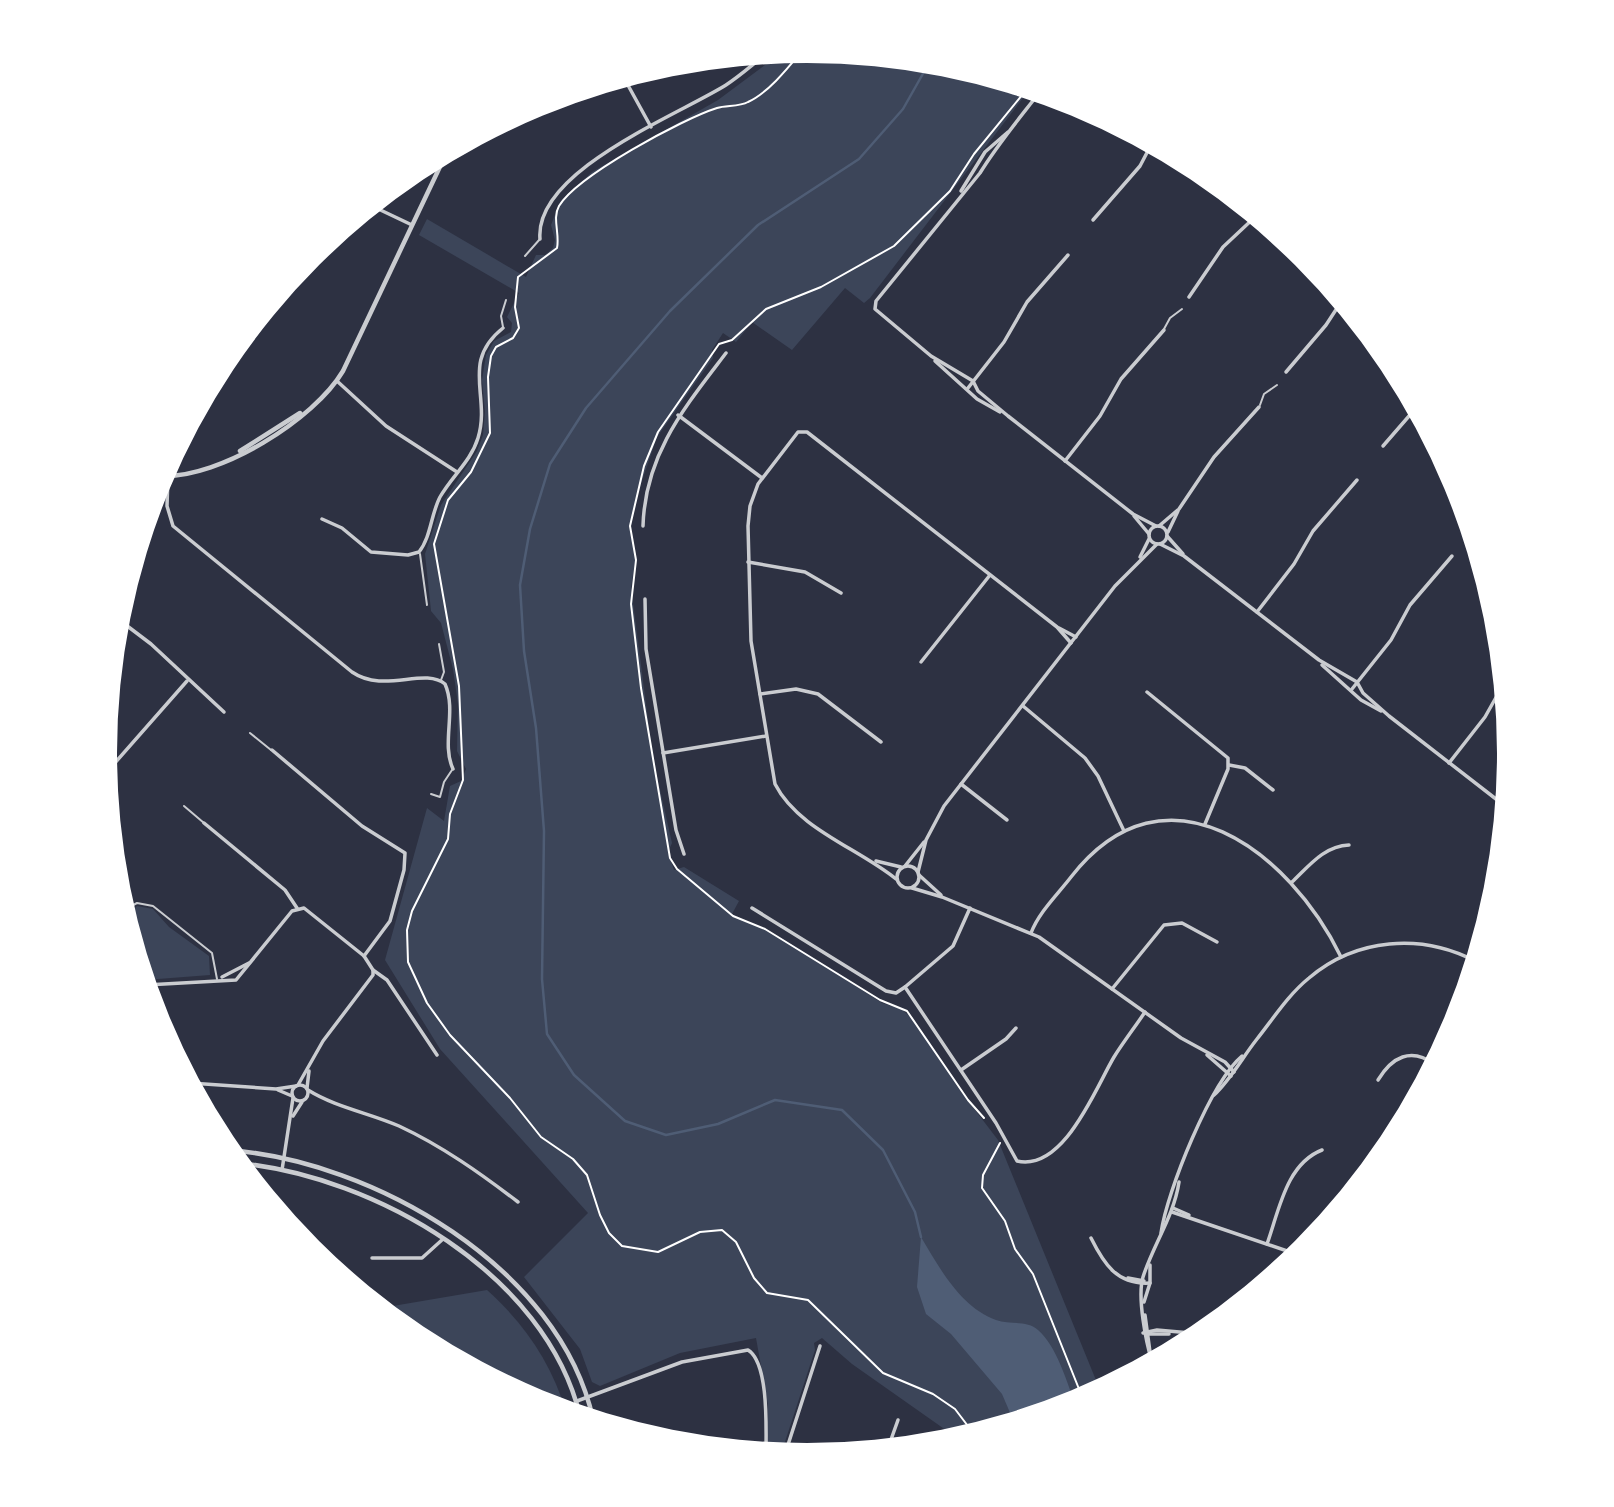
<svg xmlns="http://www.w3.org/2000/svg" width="1614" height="1507" font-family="'Noto Serif',serif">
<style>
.green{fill:#3c4559}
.water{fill:#4f5d75}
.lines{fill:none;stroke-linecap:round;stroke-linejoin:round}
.stream{stroke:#4f5d75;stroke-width:2.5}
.path{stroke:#fff;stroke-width:2}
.service{stroke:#caccd0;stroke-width:2}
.minor{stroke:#caccd0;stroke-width:3.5}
.tertiary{stroke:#caccd0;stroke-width:4.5}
</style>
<rect width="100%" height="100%" fill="#2d3142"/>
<g class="green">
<polygon points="807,51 944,64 1029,90 870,298 864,303 845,288 792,350 752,322 736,342 723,333 712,350 713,358 657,437 636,498 630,532 636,555 631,587 653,759 672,843 668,852 674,870 684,867 739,901 732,914 778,936 882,1003 901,1009 912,1018 959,1089 998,1140 1100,1390 1076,1403 948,1441 950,1433 852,1364 822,1338 814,1343 815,1350 781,1454 773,1453 768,1444 768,1405 756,1338 680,1353 600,1386 592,1382 580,1349 524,1277 588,1213 440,1049 385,960 427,808 444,821 450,786 461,781 466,769 457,751 458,704 453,669 441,623 431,611 425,554 441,505 477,451 483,435 485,412 482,380 486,355 494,341 511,332 512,323 507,317 519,293 419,235 427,219 526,277 536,255 545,255 553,248 555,240 551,225 560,202 592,172 718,100 781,53"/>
<polygon points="137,906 153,909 169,927 209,956 210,975 145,980 126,917"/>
<path d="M487,1290C525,1324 551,1363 566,1411C503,1392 432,1350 381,1308Z"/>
</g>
<path class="water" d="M921,1237C939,1267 960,1307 996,1320C1010,1325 1028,1320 1038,1330C1057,1347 1066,1380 1075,1403L1014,1422L1002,1394L951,1334L926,1314L917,1287Z"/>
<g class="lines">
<polyline class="stream" points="921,1237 915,1212 883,1150 842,1110 775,1100 718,1124 666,1135 625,1121 574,1075 547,1034 542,979 544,831 536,728 524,651 520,585 530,529 550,464 586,408 670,311 758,225 859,159 903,109 929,63"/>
<g class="path">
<path d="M802,51C788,68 768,93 748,102C739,107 726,105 717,108C682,119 577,176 559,206C552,218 560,234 557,248L518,277L515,307L519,328L513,338L496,347L491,356L488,377L490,433L471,472L448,500L434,544L459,686L463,780L450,814L448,839L412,911L407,930L408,962L427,1003L450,1035L510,1098L541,1137L573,1159L587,1175L600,1215L609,1233L622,1246L658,1252L700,1232L722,1230L736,1242L754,1278L767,1293L808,1300L883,1373L933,1394L955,1409L974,1434"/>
<polyline points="984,1118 968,1100 907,1011 880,1000 765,929 733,916 677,869 670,858 641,688 631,604 636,560 630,526 644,466 658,432 719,344 732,340 766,309 821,287 894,246 950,191 974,154 1027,89"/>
<polyline points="1000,1143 983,1175 982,1188 1005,1221 1015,1249 1033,1274 1083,1399"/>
</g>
<g class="service">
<polyline points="525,256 540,239"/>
<polyline points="503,327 501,316 506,300"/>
<polyline points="1164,329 1170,318 1182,309"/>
<polyline points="1260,405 1264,394 1277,385"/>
<polyline points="420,554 427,605"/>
<polyline points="439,644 444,672 441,680"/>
<polyline points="250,733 271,750"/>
<polyline points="431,794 440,797 444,782 452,770"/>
<polyline points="184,806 204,823"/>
<polyline points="124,910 137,903 153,906 212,953 217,979"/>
</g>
<g class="minor">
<polyline points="624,78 651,127"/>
<path d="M1039,93C1018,120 997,145 980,173L876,301L875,309L931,356L973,381L978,391L1008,416L1133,514L1156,526"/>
<polyline points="961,191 985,152 1008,132"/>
<polyline points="372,206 412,225"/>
<polyline points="1093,220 1140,166 1151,145"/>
<path d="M540,239C534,171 678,115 726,85C740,76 752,65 765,55"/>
<polyline points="1189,297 1223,247 1255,217"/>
<polyline points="935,361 977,399 1000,412"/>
<polyline points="1286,372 1326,325 1341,302"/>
<polyline points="337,381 386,426 457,472"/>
<polyline points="968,388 1004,342 1027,302 1068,255"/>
<polyline points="678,415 762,478"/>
<polyline points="1383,446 1416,408"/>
<polyline points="1065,461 1100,416 1121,379 1164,330"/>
<path d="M168,476L167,506L173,526L352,672C384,694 424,667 445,684C457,711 441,743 453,769"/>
<polyline points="1134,516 1149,534"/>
<path d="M322,519L342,528L371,552L408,555L419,552C431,537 431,514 440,497C452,476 471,461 478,438C491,396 460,362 503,328"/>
<circle cx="1158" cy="535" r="9"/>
<path d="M643,526C645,454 685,407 726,353"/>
<polyline points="1159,526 1179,509 1214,457 1259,407"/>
<polyline points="1168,532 1178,511"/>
<polyline points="1167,536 1183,554"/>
<polyline points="1160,544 1184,556 1319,660 1357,682 1363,693 1389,716 1505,806"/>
<polyline points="1140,557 1149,539"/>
<polyline points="748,562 805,572 841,593"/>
<polyline points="645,599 646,649 676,830 684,854"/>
<polyline points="1257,612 1294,564 1313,531 1357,480"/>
<polyline points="118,619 151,644 224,712"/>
<polyline points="1059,628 1076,637"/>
<polyline points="921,662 990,575"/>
<polyline points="1322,665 1361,700 1381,711"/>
<polyline points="1352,689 1391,640 1410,605 1452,556"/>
<polyline points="1147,692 1228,758 1228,769 1205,824"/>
<polyline points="760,694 796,689 818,694 881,742"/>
<polyline points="1023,706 1085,758 1098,776 1124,831"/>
<polyline points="272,750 362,826 405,853 404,870 390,921 364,956"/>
<polyline points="663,753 766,736"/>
<polyline points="1449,763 1485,717 1503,685"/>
<polyline points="1229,765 1245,768 1273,790"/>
<polyline points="106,773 187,681"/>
<polyline points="961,784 1007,820"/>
<polyline points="204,823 285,890 297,908"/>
<polyline points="876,861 901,867"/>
<circle cx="908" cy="877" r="11"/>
<polyline points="905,866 924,842"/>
<polyline points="918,872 926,840 944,806 1115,586 1157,544"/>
<polyline points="919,875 941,895"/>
<path d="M896,879C858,848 798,829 775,784L751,641L748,526L750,506L758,484L798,432H807L1057,627L1071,643"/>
<path d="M1292,882C1309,866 1324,846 1349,845"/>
<polyline points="912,888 942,897 1039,937 1181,1038 1225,1062 1234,1072"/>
<polyline points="752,908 886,991 896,993 905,987"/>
<path d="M970,908L953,946L905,987L996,1123L1017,1161C1064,1172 1096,1087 1114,1057C1124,1041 1135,1027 1145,1012"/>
<path d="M1031,933C1039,912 1058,894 1071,877C1166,755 1290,852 1341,957"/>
<polyline points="222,977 249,963"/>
<polyline points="146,985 236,980 292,911 304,908 364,956 373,970 387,980 437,1055"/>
<polyline points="1112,989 1164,925 1182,923 1217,942"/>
<polyline points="1207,1055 1231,1076"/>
<polyline points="961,1070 1006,1039 1016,1028"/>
<path d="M1378,1080C1392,1057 1411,1047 1434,1064"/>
<polyline points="190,1083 276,1089 296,1086"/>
<circle cx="300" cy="1093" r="8"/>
<polyline points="298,1085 323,1041 373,975 373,970"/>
<polyline points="307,1088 309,1071"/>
<polyline points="278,1090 292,1096"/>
<path d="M308,1090C335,1107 369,1113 399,1126C442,1146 480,1173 518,1202"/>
<path d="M1214,1095C1231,1079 1242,1058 1257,1039C1273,1019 1288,995 1309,978C1356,938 1421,933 1475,961"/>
<polyline points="293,1116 302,1102"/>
<polyline points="282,1170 293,1098"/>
<polyline points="1173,1208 1189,1215"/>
<polyline points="1172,1212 1299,1255"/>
<path d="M1161,1233C1167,1191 1211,1082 1242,1056"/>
<path d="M1091,1238C1104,1264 1117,1285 1150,1283"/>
<path d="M1267,1244C1279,1211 1286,1164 1322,1150"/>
<polyline points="372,1258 422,1258 443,1239"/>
<polyline points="1128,1278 1144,1281"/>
<polyline points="1144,1302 1150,1283 1150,1265"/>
<polyline points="1145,1315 1150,1352"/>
<polyline points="1143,1333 1157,1330 1202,1334"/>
<polyline points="1149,1334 1169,1334"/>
<path d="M1152,1362C1146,1342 1137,1297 1143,1277C1153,1245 1174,1216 1179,1182"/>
<path d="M577,1401L682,1362L748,1350C769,1363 766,1429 766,1452"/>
<polyline points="888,1448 898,1420"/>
<polyline points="785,1454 820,1346"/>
</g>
<g class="tertiary">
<polyline points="240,451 300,413"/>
<path d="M162,476C220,478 314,420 343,371L446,154"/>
<path d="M227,1150C373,1160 560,1268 593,1419"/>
<path d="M238,1163C375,1176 546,1274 580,1416"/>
</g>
</g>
<path d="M0 0H1614V1507H0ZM117 753a690 690 0 1 1 1380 0a690 690 0 1 1-1380 0Z" fill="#fff" fill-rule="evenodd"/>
</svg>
